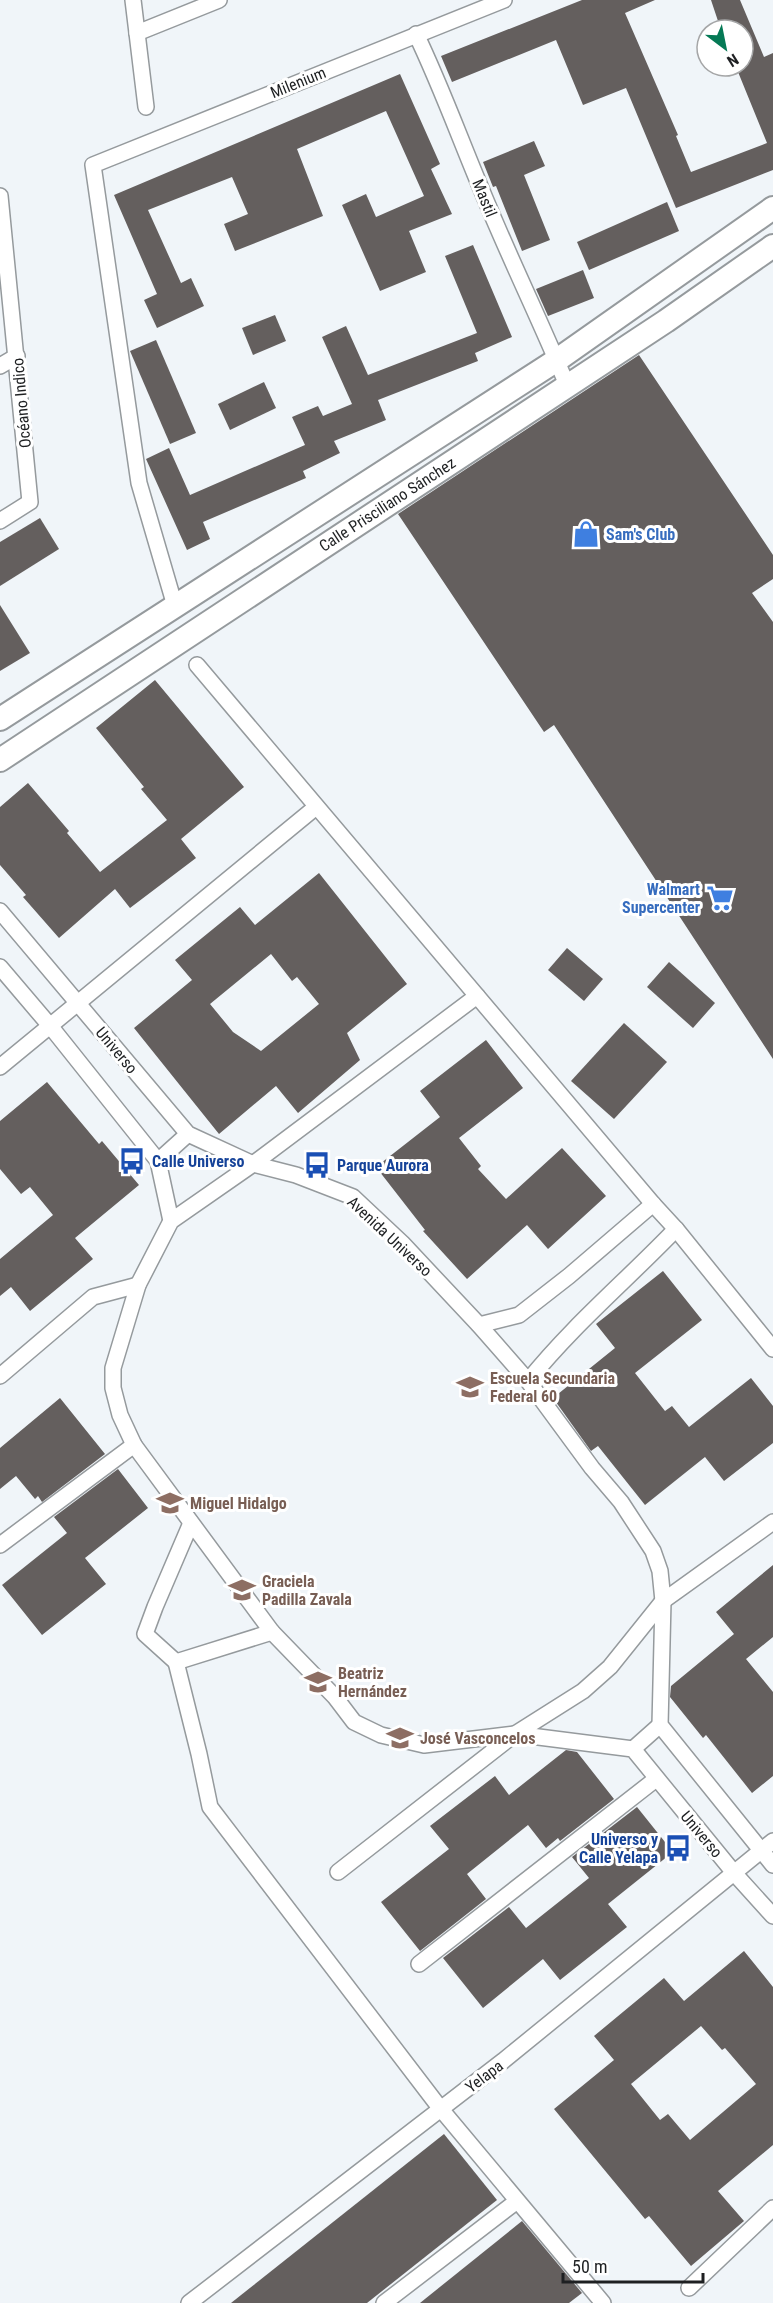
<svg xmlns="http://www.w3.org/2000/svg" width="773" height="2303" font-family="'Roboto Condensed',sans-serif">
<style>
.building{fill:#645f5e;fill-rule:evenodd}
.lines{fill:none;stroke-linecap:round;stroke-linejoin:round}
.minor-casing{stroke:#959a9d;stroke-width:18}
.secondary-casing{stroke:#959a9d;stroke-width:26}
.minor{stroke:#fff;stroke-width:15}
.secondary{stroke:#fff;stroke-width:22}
.labels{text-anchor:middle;stroke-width:6;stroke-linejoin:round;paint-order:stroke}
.street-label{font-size:16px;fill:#1e2022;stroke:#fff}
.shop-label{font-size:16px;font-weight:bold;fill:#366cbe;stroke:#fff;text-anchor:start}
.transit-label{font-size:16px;font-weight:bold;fill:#164399;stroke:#fff;text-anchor:start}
.education-label{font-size:16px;font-weight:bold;fill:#785e54;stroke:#fff;text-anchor:start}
</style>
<rect width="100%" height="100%" fill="#f0f5f9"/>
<g class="building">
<polygon points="582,0 655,0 625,13 678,135 676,136 691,172 767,143 736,67 743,66 743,30 721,30 711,0 740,0 764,57 773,53 773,170 676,208 626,88 583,105 556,40 452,82 441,56"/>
<polygon points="400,74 440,164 431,169 452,214 409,231 426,272 380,291 342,205 366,194 376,217 424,196 386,111 297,149 323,216 235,251 224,224 248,214 232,177 148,210 181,283 191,278 204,306 157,328 144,300 157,294 114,195"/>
<polygon points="534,141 545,166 524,175 550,240 522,251 496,186 493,187 483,162"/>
<polygon points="667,202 679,231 589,270 577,242"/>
<polygon points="473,245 512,337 475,353 478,361 378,400 386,420 334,441 340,453 303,471 306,478 203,522 210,539 187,550 146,459 169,448 190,495 305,445 292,417 318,406 323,416 352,404 322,337 346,326 368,375 477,333 445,256"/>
<polygon points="583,270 594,298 548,316 536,289"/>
<polygon points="275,315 286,341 253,355 242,328"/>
<polygon points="156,340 196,433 170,444 130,351"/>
<polygon points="639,355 773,555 773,579 752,593 773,622 773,1059 554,725 544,732 398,514"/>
<polygon points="264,382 276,408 230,430 218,404"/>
<polygon points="40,518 59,549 0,586 0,542"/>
<polygon points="0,605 30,653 0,671"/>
<polygon points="155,680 244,787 181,839 196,858 130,908 115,889 59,938 23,897 26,895 0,865 0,807 28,783 69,831 67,833 100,872 167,820 141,789 144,787 96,728"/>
<path d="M319,873L407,984L347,1033L360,1060L298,1113L276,1086L219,1134L134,1028L192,980L175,960L240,907L255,925ZM271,954L292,981L297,977L319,1004L261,1051L233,1032L210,1004Z"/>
<polygon points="567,948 603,979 584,1001 548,970"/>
<polygon points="669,962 715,1003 693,1028 647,987"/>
<polygon points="624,1023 667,1062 614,1119 571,1081"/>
<polygon points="486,1040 523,1088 459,1138 481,1166 478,1169 506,1199 562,1148 606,1196 548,1249 527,1225 467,1279 423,1231 425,1230 376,1167 440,1117 420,1091"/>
<polygon points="47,1082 99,1144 102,1141 139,1185 75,1238 93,1259 30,1311 11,1287 0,1296 0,1259 53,1215 30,1187 21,1194 0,1169 0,1121"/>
<polygon points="663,1271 702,1320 635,1373 665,1411 672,1406 689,1427 751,1378 773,1406 773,1443 724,1481 705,1457 645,1505 598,1446 591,1451 553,1398 615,1348 596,1324"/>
<polygon points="60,1398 105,1454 42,1502 38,1496 35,1499 16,1476 0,1489 0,1448"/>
<polygon points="118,1469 148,1508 85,1558 106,1584 42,1635 2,1585 67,1533 54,1517"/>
<polygon points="773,1565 773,1637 746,1659 773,1692 773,1776 752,1793 706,1735 703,1738 670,1697 671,1686 734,1634 716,1612"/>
<polygon points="566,1750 577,1752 614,1799 560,1841 558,1838 546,1848 528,1825 467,1874 486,1899 420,1951 381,1902 449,1849 430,1826 495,1776 509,1795"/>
<polygon points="637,1807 673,1852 608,1904 627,1927 560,1980 543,1959 483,2008 443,1958 509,1907 526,1928 589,1878 572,1857"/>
<path d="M744,1951L773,1987V2145L718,2191L744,2221L691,2266L649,2216L645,2219L554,2109L614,2060L594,2036L664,1978L684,2001ZM701,2026L722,2050L725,2048L756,2084L690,2140L668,2114L660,2120L631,2084Z"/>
<polygon points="444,2134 497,2200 367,2303 231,2303"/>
<polygon points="522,2221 582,2293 569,2303 420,2303"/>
</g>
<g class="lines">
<defs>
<g id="minor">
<polyline points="133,0 146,107"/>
<polyline points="137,33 219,0"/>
<path d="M416,34C441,86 460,139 482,191C509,257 540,320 567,385"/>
<polyline points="0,196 30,502 0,521"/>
<polyline points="0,366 17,356"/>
<polyline points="175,606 139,483 93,165 504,0"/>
<polyline points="197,665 653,1204 676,1229 773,1349"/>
<polyline points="0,911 188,1134 253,1164 296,1175 353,1197 402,1243 479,1325 528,1381 592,1468 621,1502 653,1551 660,1571 663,1601 660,1725 773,1865"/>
<polyline points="0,967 51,1027 158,1161 171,1221"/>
<polyline points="477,996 253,1164 171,1221 138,1285 113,1368 113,1388 120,1415 134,1445 272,1632 335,1697 354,1722 381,1735 424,1745 515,1734 633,1749 735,1874 773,1916"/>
<polyline points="0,1067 316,807"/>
<polyline points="158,1161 188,1134"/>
<polyline points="479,1325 519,1315 569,1276 653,1204"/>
<polyline points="0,1376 93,1297 138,1285"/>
<path d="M528,1381C573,1325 627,1280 676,1229"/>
<polyline points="0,1545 134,1445"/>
<polyline points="272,1632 176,1662 199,1754 210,1807 440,2108 603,2303"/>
<polyline points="176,1662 145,1634 155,1607 191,1523"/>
<polyline points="633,1749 660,1725"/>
<polyline points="338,1872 515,1734 583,1691 610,1667 663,1601 773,1522"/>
<polyline points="419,1964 656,1779"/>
<polyline points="689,2288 773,2208"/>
<polyline points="189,2303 503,2061 773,1841"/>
<polyline points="384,2303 517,2201"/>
</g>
<g id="secondary">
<polyline points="0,719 557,360 773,208"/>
<polyline points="0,760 666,321 773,246"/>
</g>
</defs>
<use href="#minor" class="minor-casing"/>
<use href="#secondary" class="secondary-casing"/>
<use href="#minor" class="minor"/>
<use href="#secondary" class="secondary"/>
</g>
<defs>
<symbol id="shop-bare" viewBox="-9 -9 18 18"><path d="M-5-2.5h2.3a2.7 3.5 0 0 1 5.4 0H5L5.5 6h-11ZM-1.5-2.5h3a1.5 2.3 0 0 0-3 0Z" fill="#3f7fe0" stroke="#fff" stroke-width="2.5" paint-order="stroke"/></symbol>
<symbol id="supermarket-bare" viewBox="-9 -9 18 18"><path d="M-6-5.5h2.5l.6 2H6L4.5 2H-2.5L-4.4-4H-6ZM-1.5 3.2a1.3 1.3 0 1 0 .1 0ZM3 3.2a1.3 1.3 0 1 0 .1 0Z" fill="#3f7fe0" stroke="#fff" stroke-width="2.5" paint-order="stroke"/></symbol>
<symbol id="bus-bare" viewBox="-9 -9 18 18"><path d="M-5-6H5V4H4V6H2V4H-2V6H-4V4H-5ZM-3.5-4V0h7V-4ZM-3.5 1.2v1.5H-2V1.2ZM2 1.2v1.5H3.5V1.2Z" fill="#1a4fb4" stroke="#fff" stroke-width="2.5" paint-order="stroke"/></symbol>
<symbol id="school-bare" viewBox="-9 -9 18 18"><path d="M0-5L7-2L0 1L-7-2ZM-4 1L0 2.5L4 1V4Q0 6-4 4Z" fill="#8d6e63" stroke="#fff" stroke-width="2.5" paint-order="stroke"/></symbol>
</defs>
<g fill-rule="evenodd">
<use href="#shop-bare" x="567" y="515" width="38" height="38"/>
<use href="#supermarket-bare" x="701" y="879" width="38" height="38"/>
<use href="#bus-bare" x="113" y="1142" width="38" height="38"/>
<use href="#bus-bare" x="298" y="1146" width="38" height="38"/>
<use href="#school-bare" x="451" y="1368" width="38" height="38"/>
<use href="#school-bare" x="151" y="1484" width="38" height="38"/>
<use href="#school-bare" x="223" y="1571" width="38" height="38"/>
<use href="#school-bare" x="299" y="1663" width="38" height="38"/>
<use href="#school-bare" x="381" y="1719" width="38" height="38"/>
<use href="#bus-bare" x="659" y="1829" width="38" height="38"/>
</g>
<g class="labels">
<g class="street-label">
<text transform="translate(298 82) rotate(-22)" y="6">Milenium</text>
<text transform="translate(485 198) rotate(68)" y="6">Mastil</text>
<text transform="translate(21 403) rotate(-95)" y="6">Océano Indico</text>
<text transform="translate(387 504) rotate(-33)" y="6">Calle Prisciliano Sánchez</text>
<text transform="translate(117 1050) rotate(50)" y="6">Universo</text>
<text transform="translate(390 1236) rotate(43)" y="6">Avenida Universo</text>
<text transform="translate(702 1834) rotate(50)" y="6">Universo</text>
<text transform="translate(484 2076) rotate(-37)" y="6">Yelapa</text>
</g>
<g class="shop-label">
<text x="606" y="540">Sam's Club</text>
<text x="700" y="895" text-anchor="end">Walmart<tspan x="700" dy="18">Supercenter</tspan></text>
</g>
<g class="transit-label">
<text x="152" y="1167">Calle Universo</text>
<text x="337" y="1171">Parque Aurora</text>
<text x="658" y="1845" text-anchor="end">Universo y<tspan x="658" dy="18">Calle Yelapa</tspan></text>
</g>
<g class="education-label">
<text x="490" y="1384">Escuela Secundaria<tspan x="490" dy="18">Federal 60</tspan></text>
<text x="190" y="1509">Miguel Hidalgo</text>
<text x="262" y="1587">Graciela<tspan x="262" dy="18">Padilla Zavala</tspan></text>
<text x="338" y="1679">Beatriz<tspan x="338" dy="18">Hernández</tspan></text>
<text x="420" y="1744">José Vasconcelos</text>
</g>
</g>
<g transform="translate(725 48) rotate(148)"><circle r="28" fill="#ffffff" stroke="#a5a6a7" stroke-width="1.5"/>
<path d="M0-4.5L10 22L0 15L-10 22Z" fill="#057955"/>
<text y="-9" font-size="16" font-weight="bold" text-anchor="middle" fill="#1e2022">N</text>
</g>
<path d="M563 2273v9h140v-9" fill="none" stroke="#1e2022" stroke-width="3"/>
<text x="572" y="2273" font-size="18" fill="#1e2022" stroke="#ffffff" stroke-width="4.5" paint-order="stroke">50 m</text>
</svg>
